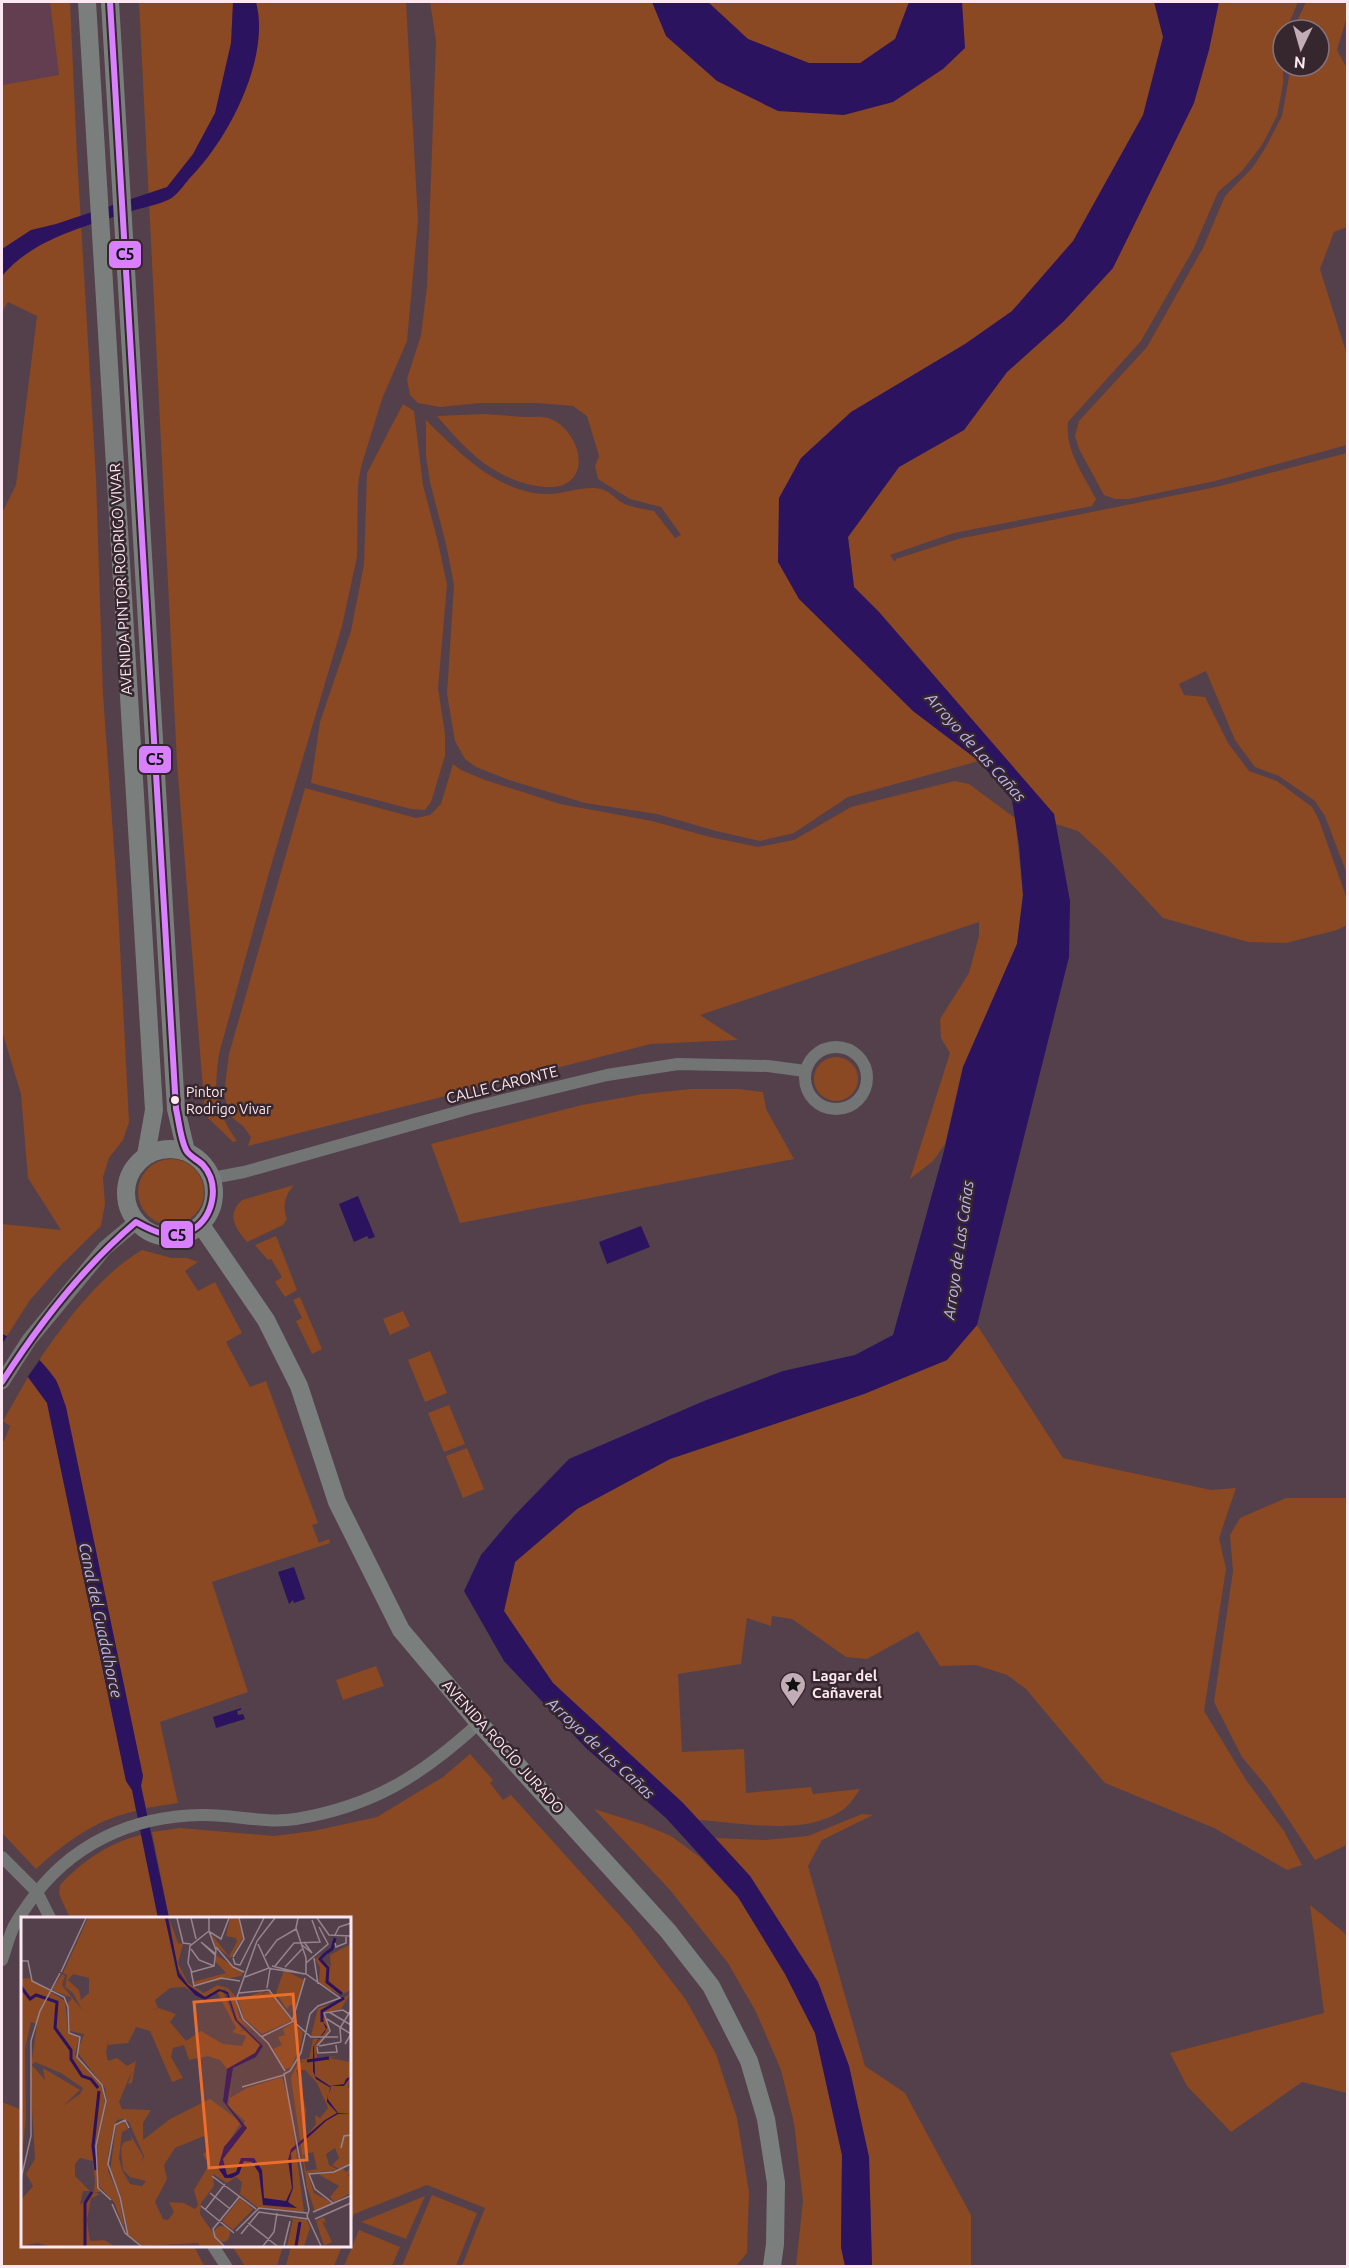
<svg xmlns="http://www.w3.org/2000/svg" width="1349" height="2268" font-family="Ubuntu,sans-serif">
<style>
.built{fill:#633d50}
.green{fill:#8a4823}
.water{fill:#2c135f}
.pier{fill:#53404a}
.lines{fill:none;stroke-linecap:round;stroke-linejoin:round}
.minor{stroke:#737575;stroke-width:12}
.tertiary{stroke:#737575;stroke-width:15}
.primary{stroke:#7a7f7d;stroke-width:18}
.bus-1-casing{stroke:#36262d;stroke-width:10}
.bus-1{stroke:#d880ff;stroke-width:6}
.bus-dot{fill:#fde7f1;stroke:#36262d;stroke-width:2}
.labels{text-anchor:middle;stroke-width:5;stroke-linejoin:round;paint-order:stroke}
.bus-label{font-size:14px;fill:#fde7f1;stroke:#36262d;text-anchor:start}
.street-label{font-size:15px;fill:#fde7f1;stroke:#36262d}
.poi-label{font-size:15px;font-weight:bold;fill:#fde7f1;stroke:#36262d;text-anchor:start}
.water-label{font-size:16px;font-style:italic;fill:#bdb8f0;stroke:#36262d}
.inset-river{fill:none;stroke:#2c135f;stroke-width:3}
.inset-road{fill:none;stroke:#97838d;stroke-width:1.5}
.view{fill:#eb6e2e;fill-opacity:0.15;stroke:#eb6e2e;stroke-width:3}
.inset-edge{fill:none;stroke:#fde7f1;stroke-width:3}
.line-badge{stroke:#36262d;stroke-width:2}
.pale-badge-label{font-size:16px;text-anchor:middle;font-weight:bold;fill:#111}
</style>
<rect width="100%" height="100%" fill="#53404a"/>
<polygon class="built" points="2,2 50,2 59,75 2,85"/>
<g class="green">
<polygon points="50,2 70,2 77,155 96,478 103,694 117,889 129,1122 123,1140 109,1158 103,1177 105,1204 101,1226 60,1266 30,1300 7,1336 2,1334 2,1224 61,1230 28,1178 21,1094 2,1031 2,513 16,485 37,316 8,302 2,312 2,85 59,75"/>
<path d="M139,2H406L418,221L407,341L382,399L361,467L358,484L357,557L342,626L270,869L219,1054C214,1094 214,1107 237,1141L233,1142L205,1115L177,763Z"/>
<path d="M430,2H1298L1286,30H1283V84L1277,116L1262,145L1242,171L1218,192L1193,250L1141,341L1068,422C1065,450 1083,474 1096,499L1092,506L954,533L890,555L895,562L896,559L958,539L1216,487L1347,453V874L1325,816L1315,801L1279,776L1255,767L1235,740L1206,671L1179,684L1184,695L1205,697L1228,743L1249,771L1277,781L1312,807L1319,820L1347,899V925L1337,930L1286,943L1248,942L1163,918L1106,857L1078,831L1056,824L1054,814L879,612L854,587L848,537L899,467L964,430L1007,372L1064,321L1113,268L1084,277L779,498L913,711L979,761L848,797L794,833L760,841L716,831L657,814L585,803L509,780L476,767L465,759L455,741L447,694L454,585L446,544L430,482L426,456V420C458,452 500,495 549,494C566,494 587,484 604,490C612,493 618,502 627,505C635,508 645,509 654,511L675,538L681,535L661,507L630,499L598,479L595,466L599,456L587,416L573,406L538,403H481L440,407L418,403L410,395L407,379L421,335L427,286L436,41Z"/>
<polygon points="1306,2 1345,2 1347,4 1347,17 1337,50 1347,68 1347,227 1334,232 1320,269 1347,355 1347,445 1215,481 1129,499 1115,499 1104,495 1079,449 1075,436 1079,421 1147,347 1203,248 1225,196 1253,167 1264,150 1282,116 1291,66 1319,66 1319,30 1293,30"/>
<polygon points="403,404 414,411 423,485 438,542 447,585 438,688 445,734 445,756 431,802 425,810 411,809 311,783 320,722 351,631 364,564 367,473"/>
<path d="M484,414C498,415 512,416 525,417C533,417 542,416 548,418C574,425 594,472 563,485C556,488 543,487 536,486C491,477 466,450 437,416Z"/>
<polygon points="453,764 461,770 485,780 560,804 652,821 710,837 758,847 794,840 851,807 955,781 969,784 1015,818 1023,895 1017,944 963,1067 945,1144 933,1161 910,1179 950,1053 941,1038 940,1019 969,973 979,936 979,922 700,1015 738,1040 651,1044 248,1146 251,1137 243,1126 230,1116 224,1093 229,1054 305,788 416,818 430,815 441,804"/>
<circle cx="836" cy="1079" r="22"/>
<polygon points="691,1089 738,1089 763,1092 766,1109 794,1159 460,1223 431,1144 582,1105 643,1094"/>
<circle cx="171" cy="1192" r="33"/>
<path d="M294,1185C285,1195 282,1206 287,1219L283,1225L247,1242C235,1228 226,1215 242,1200Z"/>
<polygon points="276,1236 297,1290 285,1297 275,1282 282,1277 271,1259 268,1260 255,1245"/>
<path d="M142,1250L172,1258H187L198,1262L185,1271L198,1291L215,1282L242,1333L226,1342L250,1387L266,1381L318,1523L312,1525L319,1543L329,1539L330,1543L212,1582L248,1692L160,1722L178,1803L146,1808L141,1785L143,1776L56,1381L39,1360C65,1322 102,1273 142,1250Z"/>
<polygon points="300,1297 322,1349 312,1354 296,1321 302,1318 293,1300"/>
<polygon points="403,1311 410,1326 390,1335 383,1319"/>
<path d="M977,1325L1063,1458L1211,1490L1236,1488L1219,1538L1226,1569L1204,1711L1246,1780L1284,1831L1302,1865L1287,1870L1214,1828L1105,1783L1026,1689L1007,1675L976,1665L940,1666L918,1631L867,1659L846,1657L792,1619L772,1616L771,1626L747,1618L741,1664L678,1674L682,1752L744,1749L746,1793L811,1787L813,1794L860,1789C856,1795 851,1803 845,1808C809,1837 743,1823 699,1820L683,1803L553,1683L504,1611L515,1562L577,1509L670,1459L864,1394L947,1360Z"/>
<polygon points="430,1351 447,1393 425,1402 408,1360"/>
<path d="M28,1377L47,1403L126,1781L132,1790L136,1811C96,1819 66,1842 36,1869L2,1833V1441H4L10,1426L3,1421Z"/>
<polygon points="449,1405 465,1444 444,1452 428,1413"/>
<polygon points="467,1448 484,1489 463,1498 446,1456"/>
<polygon points="1286,1498 1347,1498 1347,1845 1315,1860 1267,1787 1242,1757 1214,1702 1233,1571 1230,1535 1240,1518"/>
<polygon points="376,1666 384,1686 343,1700 336,1680"/>
<polygon points="470,1754 493,1780 490,1783 503,1800 511,1795 631,1928 686,2000 716,2054 737,2118 749,2192 747,2253 736,2266 462,2266 485,2208 427,2185 354,2214 350,2225 350,1918 169,1918 152,1832 180,1828 274,1836 313,1831 377,1817 443,1777"/>
<polygon points="594,1809 642,1824 671,1836 701,1858 738,1897 785,1974 815,2033 842,2155 841,2247 845,2266 796,2266 803,2201 794,2123 781,2070 756,2012 728,1963 670,1890"/>
<polygon points="862,1814 873,1815 822,1840 808,1866 865,2066 905,2093 971,2215 971,2266 872,2266 869,2157 849,2066 818,1982 750,1876 715,1838 765,1840 808,1836"/>
<path d="M141,1835L158,1918H70L59,1894L60,1885C81,1862 110,1842 141,1835Z"/>
<polygon points="1310,1905 1347,1935 1347,2093 1302,2082 1231,2132 1187,2086 1170,2053 1324,2013"/>
<polygon points="2,2102 22,2110 22,2246 194,2246 204,2266 2,2266"/>
<polygon points="432,2195 477,2213 456,2266 402,2266"/>
<polygon points="425,2196 406,2239 361,2222"/>
<polygon points="359,2230 400,2247 392,2266 344,2266"/>
<polygon points="232,2246 283,2246 277,2266 245,2266"/>
<polygon points="291,2246 342,2246 334,2266 286,2266"/>
</g>
<g class="water">
<path d="M233,2H256C271,58 228,140 189,179C184,185 177,195 170,199C160,204 146,207 135,210C88,226 35,237 2,276V249L31,230L56,224L167,187L193,154L215,113L231,43Z"/>
<polygon points="652,2 708,2 748,39 809,63 860,63 895,39 909,2 962,2 965,48 943,69 893,102 844,115 778,111 717,81 666,36"/>
<polygon points="1154,2 1219,2 1209,50 1194,103 1113,268 1064,321 1007,372 964,430 899,467 848,537 854,587 879,612 1054,814 1070,901 1069,957 977,1325 947,1360 864,1394 670,1459 577,1509 515,1562 504,1611 553,1683 683,1803 750,1876 818,1982 849,2066 869,2157 872,2266 845,2266 841,2247 842,2155 815,2033 785,1974 738,1897 666,1818 586,1748 504,1661 464,1591 481,1555 514,1516 569,1459 704,1401 783,1371 855,1355 893,1335 944,1151 963,1067 1017,944 1023,895 1019,845 1012,800 979,761 913,711 799,599 778,562 779,498 801,458 851,412 965,344 1012,311 1073,241 1143,115 1163,37"/>
<polygon points="358,1196 375,1237 369,1239 367,1236 354,1242 339,1204"/>
<polygon points="641,1226 650,1247 607,1264 599,1242"/>
<path d="M2,1334C23,1342 43,1361 56,1380C60,1388 63,1399 66,1407L143,1776L141,1786L169,1918H158L132,1790L126,1781L47,1403L28,1377L2,1356Z"/>
<polygon points="294,1567 305,1599 294,1603 293,1600 289,1604 278,1572"/>
<polygon points="241,1708 241,1710 237,1711 238,1715 243,1714 245,1719 216,1728 213,1717"/>
</g>
<polygon class="pier" points="9,1333 30,1346 41,1358 26,1379 2,1360 2,1344"/>
<g class="lines">
<g class="minor">
<circle cx="836" cy="1078" r="31"/>
<polyline points="212,1178 244,1172 471,1108 607,1075 678,1064 768,1066 805,1071"/>
<polyline points="2,1857 37,1892 50,1918"/>
<path d="M2,1960C6,1949 9,1936 14,1926C18,1918 24,1910 29,1903C69,1845 131,1816 201,1815C233,1814 264,1824 296,1819C374,1806 422,1775 479,1723"/>
<polyline points="213,2246 226,2266"/>
</g>
<polyline class="tertiary" points="2,1382 29,1340 105,1248 136,1222"/>
<g class="primary">
<polyline points="87,2 154,1110 146,1155"/>
<polyline points="110,2 176,1109 186,1151"/>
<circle cx="170" cy="1193" r="44"/>
<polyline points="201,1225 266,1320 299,1386 337,1502 401,1630 479,1723 668,1931 711,1986 749,2061 766,2119 776,2183 775,2244 772,2266"/>
</g>
<defs>
<path id="bus-1" d="M2,1382C39,1324 83,1267 136,1222C154,1232 172,1241 192,1230C214,1217 220,1184 203,1165C198,1160 189,1156 186,1150C180,1138 179,1121 176,1109L110,2"/>
</defs>
<use href="#bus-1" class="bus-1-casing"/>
<use href="#bus-1" class="bus-1"/>
</g>
<defs>
<symbol id="sight-pin" viewBox="-11 -11 22 30"><path d="M0 17L-7.5 6A9.5 9.5 0 1 1 7.5 6Z" fill="#c2adb7" stroke="#36262d"/><path d="M0-6L1.8-2.2L6-1.7L2.9 1.2L3.7 5.4L0 3.3L-3.7 5.4L-2.9 1.2L-6-1.7L-1.8-2.2Z" fill="#111"/></symbol>
</defs>
<g fill-rule="evenodd">
<use href="#sight-pin" x="778" y="1670" width="30" height="40"/>
</g>
<circle class="bus-dot" cx="175" cy="1100" r="5"/>
<g class="labels">
<g class="bus-label">
<text x="186" y="1097">Pintor<tspan x="186" dy="17">Rodrigo Vivar</tspan></text>
</g>
<g class="street-label">
<text transform="translate(121 579) rotate(-93)" y="5">AVENIDA PINTOR RODRIGO VIVAR</text>
<text transform="translate(502 1085) rotate(-14)" y="5">CALLE CARONTE</text>
<text transform="translate(503 1747) rotate(48)" y="5">AVENIDA ROCÍO JURADO</text>
</g>
<g class="poi-label">
<text x="812" y="1681">Lagar del<tspan x="812" dy="17">Cañaveral</tspan></text>
</g>
<g class="water-label">
<text transform="translate(976 747) rotate(48)" y="6">Arroyo de Las Cañas</text>
<text transform="translate(958 1250) rotate(-82)" y="6">Arroyo de Las Cañas</text>
<text transform="translate(101 1620) rotate(78)" y="6">Canal del Guadalhorce</text>
<text transform="translate(601 1748) rotate(43)" y="6">Arroyo de Las Cañas</text>
</g>
</g>
<g transform="translate(21 1917)">
<rect width="330" height="330" fill="#53404a"/>
<path d="M67,1H144L156,58L174,78L164,70L149,71L134,83L137,91L127,94L138,91L155,97L149,105L165,124L180,114L202,127L221,129L225,119L211,115L215,111L196,75L202,74L214,103L222,113L217,114H224L239,128L234,136L206,152L199,143L187,139L168,143L163,128L152,131L150,140L162,161L151,165L129,114L115,110L107,126L86,128L88,120L85,135L87,144L96,141L106,149L115,144L111,166L107,167L111,154L98,185L101,192L130,193L122,206V223L149,202L189,182L220,205L205,229L214,224L224,204L207,189L211,164L209,181L226,171L261,160L269,188L283,295L236,290L219,277L221,265L215,260L206,266L192,257L193,269L180,286L179,297L201,329H179L177,326L122,329L107,318L99,276L89,255L95,208L103,204L107,212L101,215L98,241L101,253L109,267L121,269L125,264L109,260L102,253L100,231L103,225L111,223L109,217L122,239L121,246L123,239L108,205L103,202L96,203L92,213L87,238V254L98,279L104,314L93,285L78,269L76,230L86,185L84,171L56,135L63,117L49,114L47,86L51,81L31,73L41,57L44,59L41,68L61,93L52,76L44,70L46,58L42,56ZM52,57L68,61V76L60,83L58,73L47,63ZM183,219L188,232L182,237L188,248L173,273L177,288L174,292L163,286L148,285L153,295L147,303L142,302L134,285L146,262L143,248L154,231ZM148,1L157,26L162,27L157,46L167,66L183,76L196,68L207,71L214,79L218,100L231,114L216,103L204,72L184,80L167,68L156,50ZM209,1H217L222,21L210,41L194,29L190,17L208,39L216,25L215,21L205,19ZM330,27V73L319,78L298,67L299,50L294,42L311,32L301,42L310,50L309,38ZM195,38L222,55L220,59L175,68L171,65L205,56L194,44ZM263,53L283,63L275,89L269,88L266,92L255,76ZM8,61L44,84L47,115L58,121L54,138L81,169L84,186L75,229L79,275H73L79,277L70,281L66,303L69,324L83,323L93,329H28L16,326L0,329V283L12,269L5,257L14,242L9,156L16,107L10,105L4,132L5,202L0,244V62ZM14,145L40,156L62,171L59,177L42,189L59,173L22,151L24,163L11,148ZM59,241L72,244L74,265L73,275L59,288L62,274H69L54,259V247ZM245,73L239,77L249,74L270,104L241,117L223,101L217,83ZM330,76L320,92L302,96L308,112L305,120L290,119L297,91L318,85ZM272,106L282,115L280,128L270,150L264,152L252,132L261,128L257,120L264,118L262,112ZM292,122H304L295,129L296,141L317,139L330,143L317,139L308,141L330,145L327,171H330V247L318,252L311,248L318,241L314,231L305,237L308,248L317,253L287,256L293,276L312,286L294,294L286,271L270,161L277,145L286,144H280L279,143L288,141ZM275,153H284L296,166L307,191L299,201L294,198L295,207L284,221L285,192ZM292,235L296,252L285,254L282,238ZM330,248V256L325,260L330,258V276L313,285L309,280L318,269L297,257L289,259L321,252L326,255ZM219,281L232,292L212,313L201,304ZM303,300L305,306L301,304L311,325L303,329L295,304ZM268,301L286,303L289,311L283,329H266L272,303ZM193 317a8 8 0 1 1 16 0a8 8 0 1 1-16 0Z" fill="#8a4823" fill-rule="evenodd"/>
<path d="M144,1H147L158,56L167,68L184,80L198,72L207,75L216,103L242,129L235,140L212,151L206,187L226,211L202,242L206,258L215,255L220,241H233L241,253L243,281L265,284L271,271L267,243L270,232L304,203L316,196L306,185V180L310,171L295,162L292,154V130L305,112L302,105L306,110L304,115L293,129L294,159L309,169L323,167L325,162L330,159L323,169H310L306,181L317,196H330L317,197L305,204L270,236L272,271L267,285L276,291L242,288L238,256L231,245L223,244L218,257L211,261H204L197,251L203,230L221,209L202,184L206,152L234,136L239,128L214,103L206,77L199,74L184,83L174,78L157,60Z" fill="#2c135f"/>
<path class="inset-river" d="M305,36L299,42L307,51L306,65L321,77M305,36L311,32L314,21M0,70L9,82L15,78L36,85L34,111L50,133V142L61,159L70,162L77,171M301,105V94L323,81M286,144L308,141M75,253L72,229L78,174M64,329V286L71,275M275,329L279,305"/>
<path class="inset-road" d="M156,1L162,26L170,27M170,1L175,22M254,1L236,24L215,83L222,102L247,126L264,154M277,1L275,11L285,41V57M296,1L308,18L330,19M188,14L169,29L167,46L171,55L193,49L195,33L188,14V1M189,15L200,22L208,1M314,18L318,10L330,6M314,26L315,30L325,26V19M237,27L248,51L252,52M281,28L291,36L283,25M195,30L212,50L223,55M170,32L178,43L193,49M194,38L180,25L195,37M244,39L256,23L275,12M212,40L223,22L218,1M212,41L214,47L219,48L243,1M293,41L297,67M0,44H7L11,64L43,80L47,90L48,116L59,120L56,140L81,168L85,184L75,229L77,271L90,283M285,46L307,27L298,10M251,49L283,57M254,49L273,26L299,25L291,3M264,50L281,32M252,52L285,57L319,81L297,89L289,97L280,136L269,154M170,54L173,69L200,61L219,64M40,55L65,1M224,60L248,51M246,71L249,52M218,76L248,73L272,104L290,120H317M308,95L330,108M306,102L330,117L324,127M240,120L271,105L284,61M320,125L319,111L330,93M296,129L309,114L303,96L322,93L330,98M298,129L320,125M296,130L297,136L316,135L315,128M269,154L263,157L288,293L286,299L300,329M221,170L263,158M320,231L323,219L330,218M191,259L235,292M0,262L10,219V124L19,94L39,56M189,276L208,291M312,286L294,272L288,257L313,255L330,247M91,287L104,316L120,329M180,289L213,316M184,293L204,267M292,295L329,279M294,302L330,286M227,306L256,329M215,314L238,291L286,296M220,317L238,295L287,302M107,319L99,280L87,247L94,208L104,203L108,211M203,329L194,320L192,312L219,279M242,329L253,315L256,296M263,329L269,304"/>
<path class="view" d="M272,77L286,243L188,251L173,85Z"/>
<rect width="330" height="330" class="inset-edge"/>
</g>
<g class="line-badge">
<rect x="108" y="240" width="34" height="29" rx="6" fill="#d880ff"/>
<rect x="138" y="745" width="34" height="29" rx="6" fill="#d880ff"/>
<rect x="160" y="1220" width="34" height="29" rx="6" fill="#d880ff"/>
</g>
<g class="pale-badge-label">
<text x="125" y="260">C5</text>
<text x="155" y="765">C5</text>
<text x="177" y="1241">C5</text>
</g>
<rect width="1349" height="2268" fill="none" stroke="#fde7f1" stroke-width="6"/>
<g transform="translate(1301 48) rotate(185)"><circle r="28" fill="#36262d" stroke="#86737b" stroke-width="1.5"/>
<path d="M0-4.5L10 22L0 15L-10 22Z" fill="#c2adb7"/>
<text y="-9" font-size="16" font-weight="bold" text-anchor="middle" fill="#fde7f1">N</text>
</g>
</svg>
